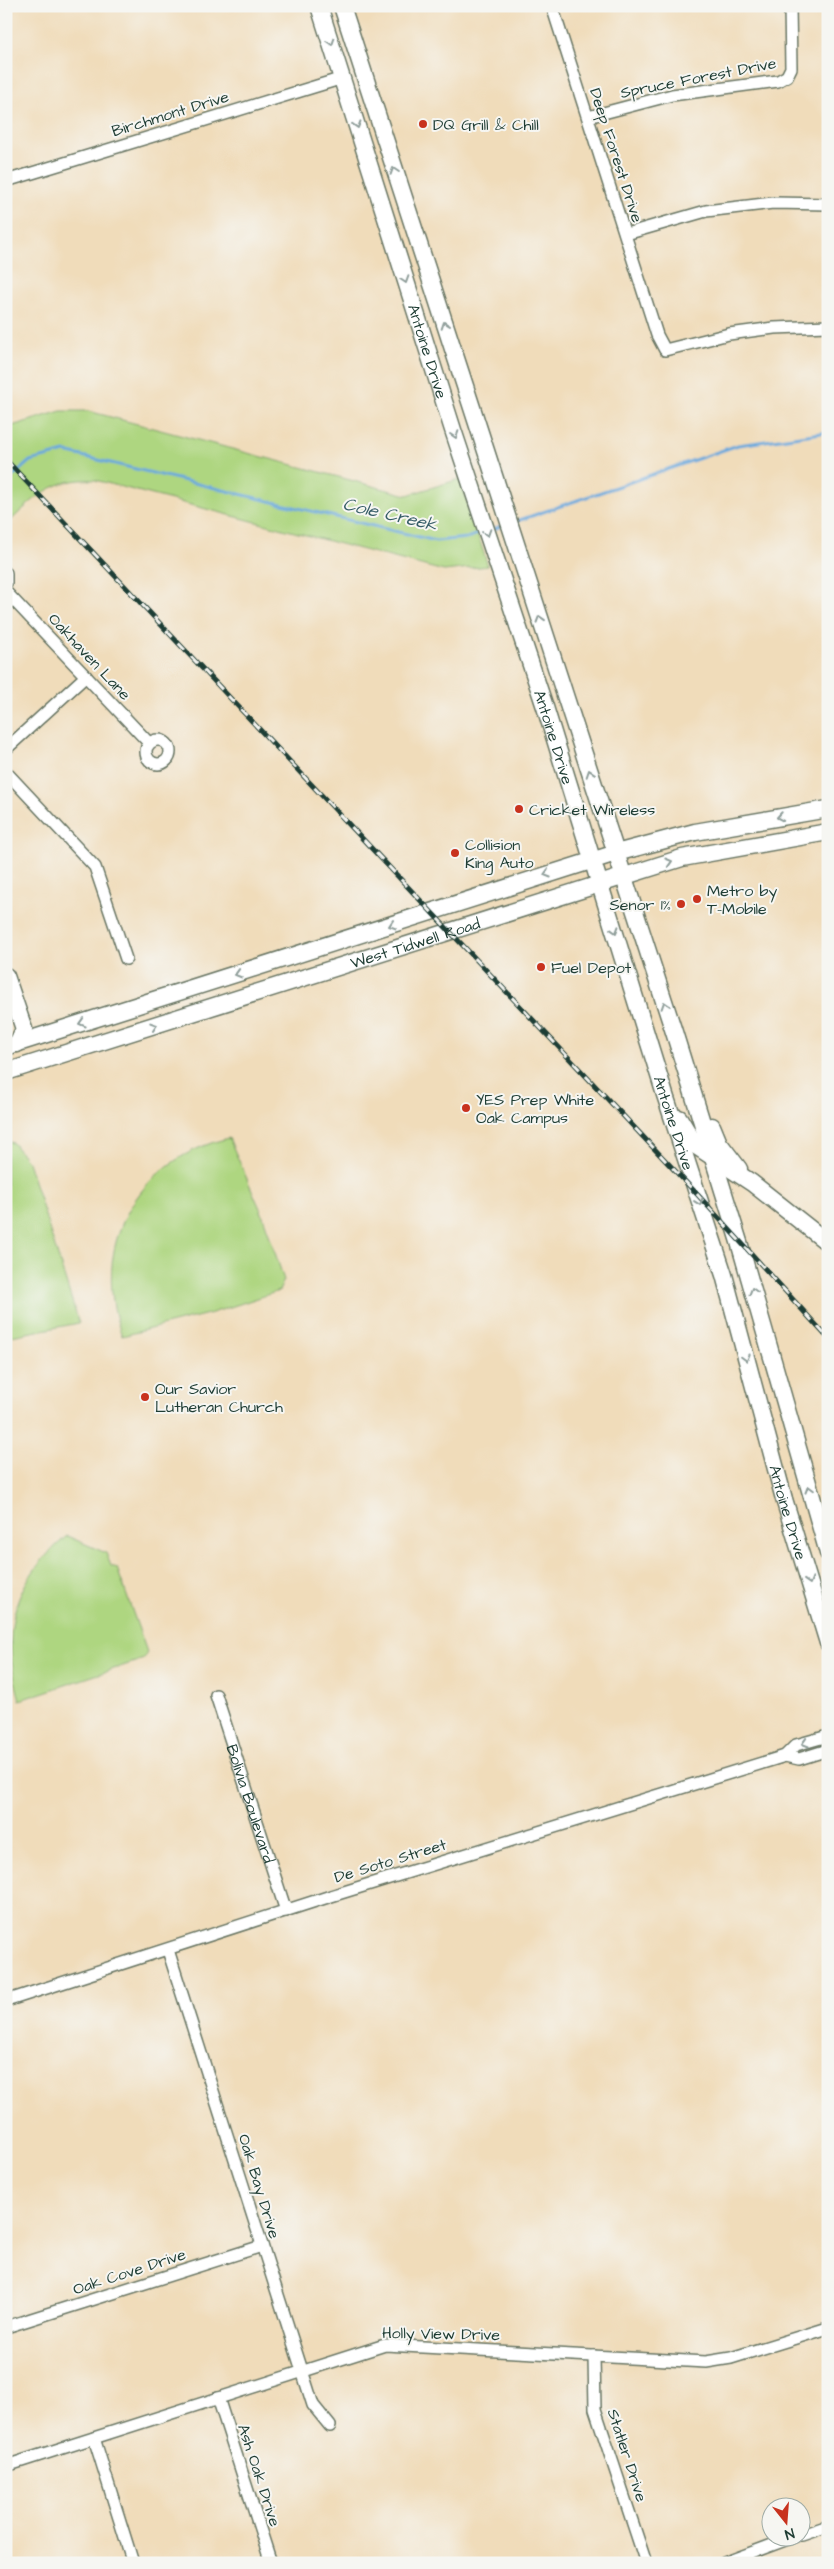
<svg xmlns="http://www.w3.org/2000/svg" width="834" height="2569" font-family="'Architects Daughter',sans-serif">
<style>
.green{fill:#aed680;stroke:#668a5a}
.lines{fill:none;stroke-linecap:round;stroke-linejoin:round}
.stream{stroke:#6aa9dd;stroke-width:3}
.street-casing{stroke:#687563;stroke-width:14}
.secondary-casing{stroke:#687563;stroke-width:19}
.street{stroke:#fff;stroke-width:11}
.secondary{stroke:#fff;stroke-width:16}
.rail-casing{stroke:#1f3d34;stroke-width:5}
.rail{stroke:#f6f6f2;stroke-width:3;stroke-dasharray:9;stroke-linecap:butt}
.oneway{stroke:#8f9e9a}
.poi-dot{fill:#c8321e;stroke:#f6f6f2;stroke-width:2}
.labels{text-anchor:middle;stroke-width:4;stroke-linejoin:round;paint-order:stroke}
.street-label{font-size:16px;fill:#1f3d34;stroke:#f6f6f2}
.poi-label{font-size:16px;fill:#1f3d34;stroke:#f6f6f2;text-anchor:start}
.water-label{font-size:18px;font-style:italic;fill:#365d67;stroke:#f6f6f2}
</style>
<rect width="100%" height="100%" fill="#f6f6f2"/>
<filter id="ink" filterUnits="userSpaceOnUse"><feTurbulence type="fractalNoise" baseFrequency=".02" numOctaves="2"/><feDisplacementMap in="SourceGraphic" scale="10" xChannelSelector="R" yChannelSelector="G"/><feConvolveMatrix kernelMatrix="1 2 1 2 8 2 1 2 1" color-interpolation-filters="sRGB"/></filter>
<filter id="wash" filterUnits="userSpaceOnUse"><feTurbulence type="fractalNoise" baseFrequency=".0096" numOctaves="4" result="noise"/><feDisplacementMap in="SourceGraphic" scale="20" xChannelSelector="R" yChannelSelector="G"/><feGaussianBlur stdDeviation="1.12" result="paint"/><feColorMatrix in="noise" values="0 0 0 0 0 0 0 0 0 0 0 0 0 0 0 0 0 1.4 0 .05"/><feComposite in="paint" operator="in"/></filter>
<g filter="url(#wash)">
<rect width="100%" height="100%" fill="#f0dcba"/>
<g class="green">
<path d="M61,411H88L407,495L460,479L488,566L444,571L95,480C53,477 35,498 6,525V432L12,426Z"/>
<path d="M229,1138L262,1213L284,1280L279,1291L212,1313L122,1336C89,1247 135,1160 229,1138Z"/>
<polygon points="6,1141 13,1143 28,1162 79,1323 6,1337"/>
<path d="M67,1536L106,1553L111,1566L117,1568L147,1652L144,1659L20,1700C0,1630 12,1582 67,1536Z"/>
</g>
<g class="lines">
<g class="stream">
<polyline points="6,482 30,461 65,452 436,541 467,538 483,532"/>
<polyline points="514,522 738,445 828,432"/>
<polyline points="491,530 504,525"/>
</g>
</g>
</g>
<g filter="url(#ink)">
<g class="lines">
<defs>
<g id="street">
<polyline points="552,6 657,335 665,350 729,334 774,328 828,326"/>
<polyline points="588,117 672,95 778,81 787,76 791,68 790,6"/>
<polyline points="6,181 343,78"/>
<polyline points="626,234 706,211 773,203 828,204"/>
<polyline points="6,573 6,583"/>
<polyline points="6,592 149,743"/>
<circle cx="158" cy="752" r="12"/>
<polyline points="6,749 86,676"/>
<polyline points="6,772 95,867 126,959"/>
<path id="s1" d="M216,1695L286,1911"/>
<polyline points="785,1756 799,1759 828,1750"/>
<polyline points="168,1950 313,2405 330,2426"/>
<polyline points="6,2001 331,1896 785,1756 796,1745 828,1736"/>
<polyline points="6,2327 262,2246"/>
<polyline points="594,2356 595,2409 646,2563"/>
<polyline points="218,2398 271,2563"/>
<polyline points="94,2438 133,2563"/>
<polyline points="6,2466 385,2345 706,2362 731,2358 828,2328"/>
<polyline points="802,2535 828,2526"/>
<polyline points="724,2563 796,2536"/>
</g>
<g id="secondary">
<path id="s2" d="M319,6L453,430L545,707L665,1095L724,1275L784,1499L828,1643"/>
<polyline points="342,6 674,1032 739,1242 828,1553"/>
<polyline points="6,976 24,1029 17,1044"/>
<polyline points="6,1047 616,853 695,832 828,809"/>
<path id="s3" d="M6,1072L682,858L828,832"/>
<polyline points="679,1118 696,1146 752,1183 828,1243"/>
<polyline points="712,1126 719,1143 739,1169"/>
</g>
</defs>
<use href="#street" class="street-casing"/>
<use href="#secondary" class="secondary-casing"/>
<use href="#street" class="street"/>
<use href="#secondary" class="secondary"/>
<defs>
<polyline id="rail" points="6,460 696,1193 828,1338"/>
</defs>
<use href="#rail" class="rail-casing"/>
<use href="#rail" class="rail"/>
</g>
<defs><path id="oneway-chevron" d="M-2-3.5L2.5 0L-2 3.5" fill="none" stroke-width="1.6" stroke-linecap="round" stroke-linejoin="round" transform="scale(1.25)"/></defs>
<g class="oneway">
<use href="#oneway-chevron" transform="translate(331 42) rotate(72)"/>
<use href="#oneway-chevron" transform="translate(357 125) rotate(73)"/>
<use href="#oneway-chevron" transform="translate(394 171) rotate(-108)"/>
<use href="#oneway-chevron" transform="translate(405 280) rotate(72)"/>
<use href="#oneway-chevron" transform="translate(445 325) rotate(-109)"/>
<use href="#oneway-chevron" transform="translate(455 435) rotate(72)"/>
<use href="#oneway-chevron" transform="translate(487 533) rotate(72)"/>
<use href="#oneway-chevron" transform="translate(540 619) rotate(-107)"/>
<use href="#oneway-chevron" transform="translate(590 773) rotate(-109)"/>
<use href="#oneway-chevron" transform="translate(780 817) rotate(170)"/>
<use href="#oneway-chevron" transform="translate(669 862) rotate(-17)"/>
<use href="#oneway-chevron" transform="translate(547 874) rotate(163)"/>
<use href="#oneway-chevron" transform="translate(392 925) rotate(162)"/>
<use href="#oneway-chevron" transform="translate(615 930) rotate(73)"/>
<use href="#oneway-chevron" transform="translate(238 974) rotate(163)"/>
<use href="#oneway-chevron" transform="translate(665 1005) rotate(-108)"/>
<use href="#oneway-chevron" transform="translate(82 1023) rotate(163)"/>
<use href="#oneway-chevron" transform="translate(154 1026) rotate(-18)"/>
<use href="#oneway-chevron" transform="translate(699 1202) rotate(71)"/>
<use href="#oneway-chevron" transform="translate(753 1291) rotate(-106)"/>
<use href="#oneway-chevron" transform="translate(746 1358) rotate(75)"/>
<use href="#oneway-chevron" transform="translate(809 1489) rotate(-106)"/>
<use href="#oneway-chevron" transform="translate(809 1581) rotate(73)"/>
<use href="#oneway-chevron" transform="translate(805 1743) rotate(163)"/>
</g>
</g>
<g class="poi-dot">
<circle cx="423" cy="124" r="5"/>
<circle cx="519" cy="809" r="5"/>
<circle cx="455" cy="853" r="5"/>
<circle cx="697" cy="899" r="5"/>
<circle cx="681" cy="904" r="5"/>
<circle cx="541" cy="967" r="5"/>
<circle cx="466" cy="1108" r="5"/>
<circle cx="145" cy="1397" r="5"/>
</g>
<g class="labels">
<g class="street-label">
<text transform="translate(698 77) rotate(-11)" y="6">Spruce Forest Drive</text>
<text transform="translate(170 113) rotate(-17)" y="6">Birchmont Drive</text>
<text transform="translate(617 155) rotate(72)" y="6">Deep Forest Drive</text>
<text dy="6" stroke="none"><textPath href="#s2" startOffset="362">Antoine Drive</textPath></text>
<text transform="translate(90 656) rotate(47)" y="6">Oakhaven Lane</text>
<text dy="6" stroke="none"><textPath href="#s2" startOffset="768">Antoine Drive</textPath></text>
<text dy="6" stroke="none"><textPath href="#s3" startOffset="429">West Tidwell Road</textPath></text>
<text dy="6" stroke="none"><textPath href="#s2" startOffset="1172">Antoine Drive</textPath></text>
<text dy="6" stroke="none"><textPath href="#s2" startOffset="1578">Antoine Drive</textPath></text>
<text dy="6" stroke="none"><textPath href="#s1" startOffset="114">Bolivia Boulevard</textPath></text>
<text transform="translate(390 1860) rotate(-17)" y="6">De Soto Street</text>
<text transform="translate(260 2186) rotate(73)" y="6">Oak Bay Drive</text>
<text transform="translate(129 2271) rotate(-18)" y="6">Oak Cove Drive</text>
<text transform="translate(441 2333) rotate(1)" y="6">Holly View Drive</text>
<text transform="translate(628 2455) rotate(72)" y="6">Statler Drive</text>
<text transform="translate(260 2475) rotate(72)" y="6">Ash Oak Drive</text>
</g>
<g class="poi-label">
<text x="433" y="130">DQ Grill &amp; Chill</text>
<text x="529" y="815">Cricket Wireless</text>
<text x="465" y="850">Collision<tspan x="465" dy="18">King Auto</tspan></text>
<text x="707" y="896">Metro by<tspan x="707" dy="18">T-Mobile</tspan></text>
<text x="671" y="910" text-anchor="end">Senor 1%</text>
<text x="551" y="973">Fuel Depot</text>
<text x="476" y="1105">YES Prep White<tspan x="476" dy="18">Oak Campus</tspan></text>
<text x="155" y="1394">Our Savior<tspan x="155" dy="18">Lutheran Church</tspan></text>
</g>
<g class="water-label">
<text transform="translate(390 514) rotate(13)" y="6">Cole Creek</text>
</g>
</g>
<rect width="834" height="2569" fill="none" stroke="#f6f6f2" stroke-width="25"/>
<g transform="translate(786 2522) rotate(163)"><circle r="24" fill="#f6f6f2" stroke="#a0aca6"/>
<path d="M0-4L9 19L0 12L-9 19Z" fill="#c8321e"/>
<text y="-8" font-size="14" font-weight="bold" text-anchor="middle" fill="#1f3d34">N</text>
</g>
</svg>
